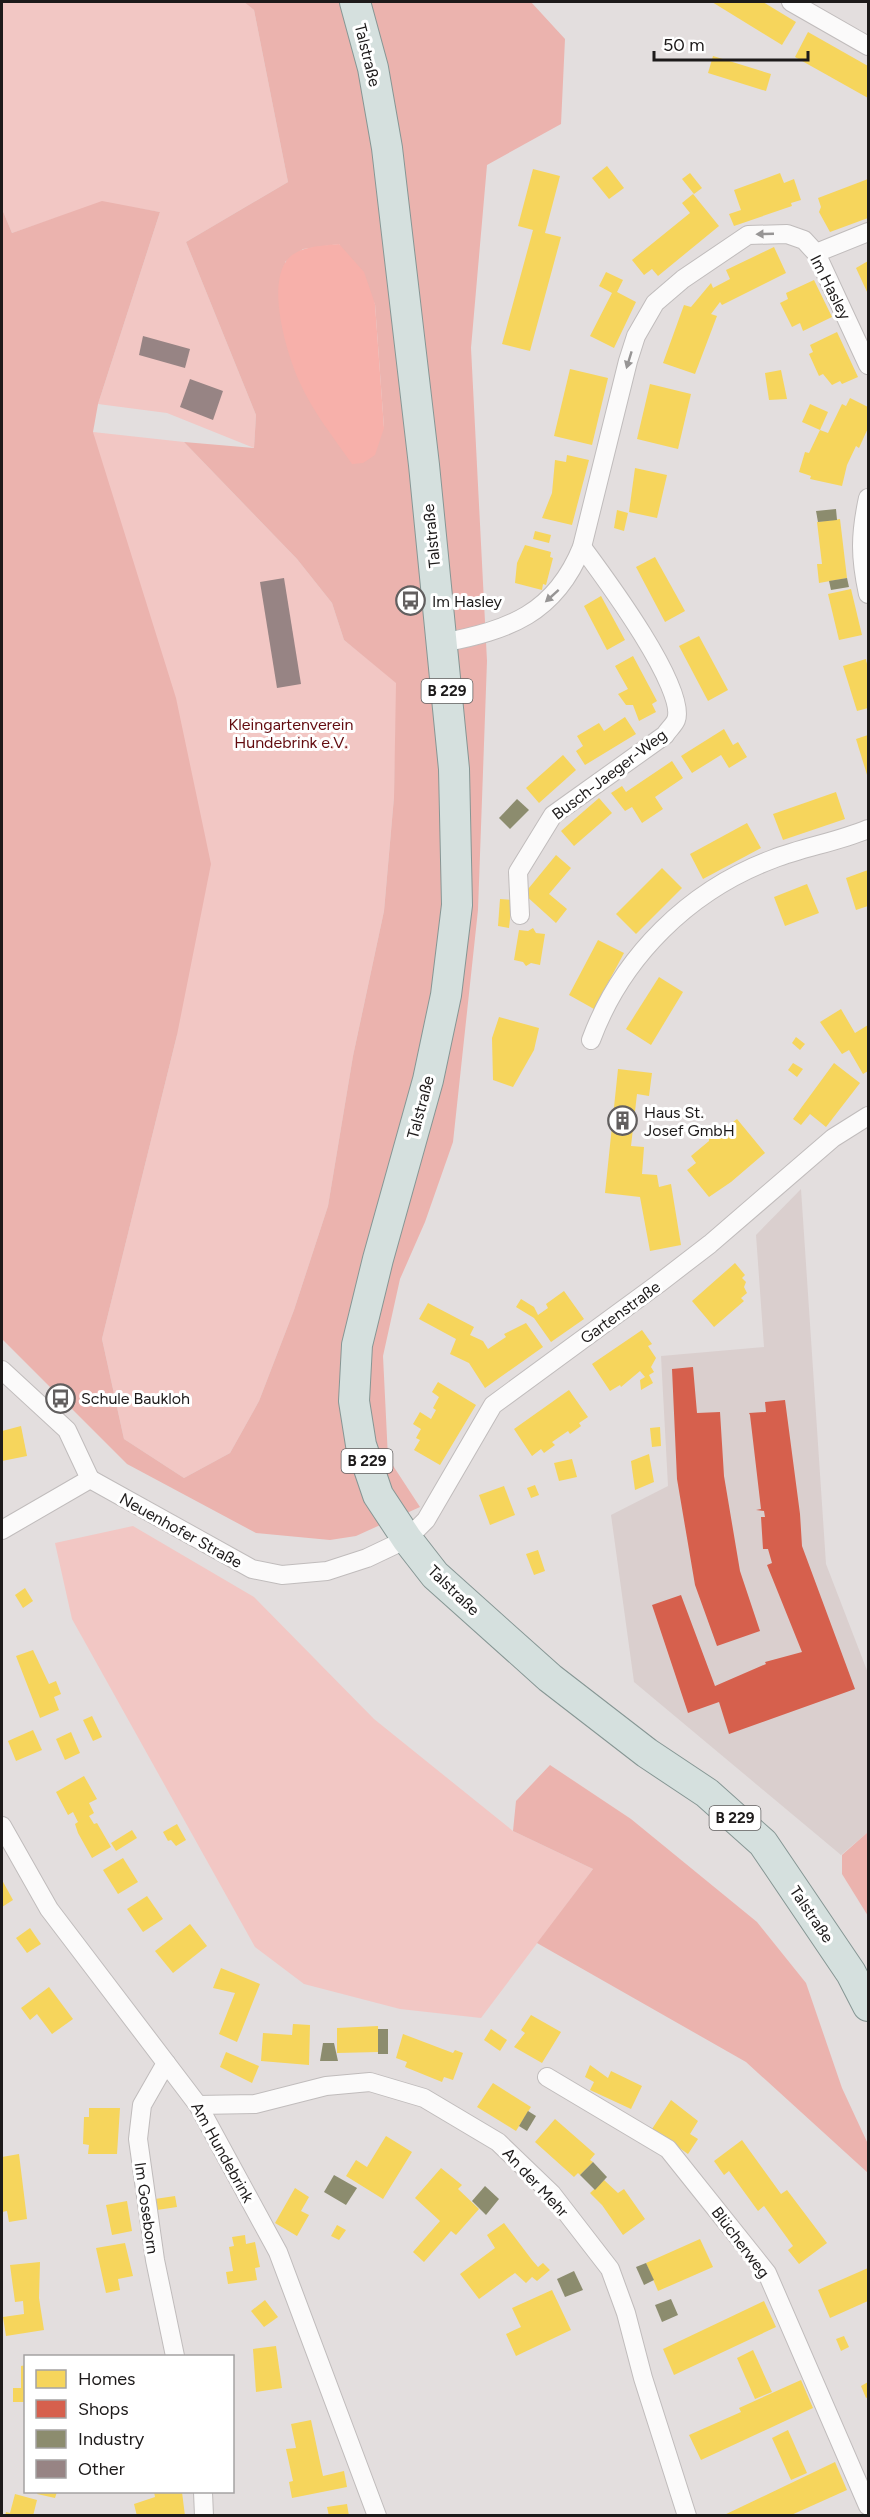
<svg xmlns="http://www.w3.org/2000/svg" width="870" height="2517" font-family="Figtree,sans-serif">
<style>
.built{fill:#dacfce}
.green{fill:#f2c7c4}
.forest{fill:#ebb3ae;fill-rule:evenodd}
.water{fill:#f7b0aa}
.homes{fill:#f6d55c}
.shops{fill:#d6604d}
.industry{fill:#8c8c6e}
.building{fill:#978484}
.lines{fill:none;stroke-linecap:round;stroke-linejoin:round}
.minor-casing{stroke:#c0bcbc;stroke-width:20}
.primary-casing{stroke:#869694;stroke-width:32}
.minor{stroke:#fbfafa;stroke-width:18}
.primary{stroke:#d5e0de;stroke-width:30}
.oneway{fill:#979595}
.labels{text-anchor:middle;stroke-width:6;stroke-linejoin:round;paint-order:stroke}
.shield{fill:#fff;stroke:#615f5f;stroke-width:1.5}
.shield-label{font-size:15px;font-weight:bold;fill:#1d1a1a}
.street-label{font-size:16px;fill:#1d1a1a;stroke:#fff}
.poi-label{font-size:16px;fill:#1d1a1a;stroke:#fff;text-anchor:start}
.park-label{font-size:16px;fill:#630b0f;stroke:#fff}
</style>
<rect width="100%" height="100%" fill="#e3dede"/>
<polygon class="built" points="801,1189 826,1564 868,1673 868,1832 841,1855 634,1682 611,1515 668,1486 661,1356 764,1347 756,1235"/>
<g class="green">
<polygon points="2,2 244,2 254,10 288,182 186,242 256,415 254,448 167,413 98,404 160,212 102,202 12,233 2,209"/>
<polygon points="93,432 184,442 297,559 332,603 344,640 397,683 394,797 384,911 353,1056 328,1206 294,1310 259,1401 230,1453 184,1478 124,1439 102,1339 177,1035"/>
<polygon points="133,1526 254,1597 374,1719 513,1831 593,1869 481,2018 400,2009 304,1984 255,1947 72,1619 55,1543"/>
</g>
<g class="forest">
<path d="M244,2H531L565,39L561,124L487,165L471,348L487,661L478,910L453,1142L425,1222L400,1279L383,1356L388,1458L420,1507L356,1536L330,1540L256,1533L127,1464L2,1339V209L12,233L102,201L160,212L98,404L93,432L176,698L211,864L177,1035L102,1339L124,1439L184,1478L230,1453L259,1401L294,1310L328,1206L353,1056L384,911L394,797L396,683L344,640L332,603L297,559L184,442L254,448L256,415L186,242L288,182L254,10ZM339,244L375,304L384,428L285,262L303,249Z"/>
<polygon points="550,1765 631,1819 757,1922 806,1983 842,2088 868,2144 868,2173 746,2062 537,1943 593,1869 513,1831 516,1801"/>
<polygon points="868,1832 868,1916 842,1874 842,1855"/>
</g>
<path class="water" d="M339,244L364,272L375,304L384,428L375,455L363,463L352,464C334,438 313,412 300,383C287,355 268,291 285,263C295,246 321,246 339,244Z"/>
<g class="homes">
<polygon points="712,2 763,2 796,22 782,45"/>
<polygon points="808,32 868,66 868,98 795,57"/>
<polygon points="713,56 771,74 766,91 708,73"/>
<polygon points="607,166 624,188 609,199 592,178"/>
<polygon points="533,169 560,176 545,233 561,237 530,351 502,344 533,230 518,226"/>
<polygon points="690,173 702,188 694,194 682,179"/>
<polygon points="780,173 784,183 794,179 801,200 791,203 792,206 734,226 729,214 741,210 734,190"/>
<polygon points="868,179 868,218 830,232 819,212 821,207 818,198"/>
<polygon points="693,194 719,226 658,276 652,269 644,275 632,260 690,213 682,203"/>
<polygon points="774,247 786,273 722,305 720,302 711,314 717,316 695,374 663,363 684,305 691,307 711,283 713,288 730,279 726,270"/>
<polygon points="868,261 868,294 856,268"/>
<polygon points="606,272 623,280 617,292 636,302 614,348 590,336 612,293 599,286"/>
<polygon points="814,280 832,317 803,331 800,323 792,327 780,303 788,299 786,293"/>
<polygon points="837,332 858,377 842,384 840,381 832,385 823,374 819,376 809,354 813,352 810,345"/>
<polygon points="570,369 608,378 592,445 554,436"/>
<polygon points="781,370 787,399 769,400 765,373"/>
<polygon points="650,384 691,394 678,449 637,439"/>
<polygon points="850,398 868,407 868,428 859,448 856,446 847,465 842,486 810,479 811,476 799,472 805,452 809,453 820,430 828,433 842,404 846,406"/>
<polygon points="810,404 828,412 820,430 802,422"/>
<polygon points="567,455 589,460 572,525 542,518 552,493 555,460 566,462"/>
<polygon points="635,468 667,475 657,518 629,512"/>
<polygon points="617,510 628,513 624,531 614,528"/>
<polygon points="840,519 847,578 819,583 817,564 822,564 817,522"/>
<polygon points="535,531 551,535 549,543 533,539"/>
<polygon points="525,545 551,552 550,557 553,558 546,585 543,584 542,590 515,583 517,563"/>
<polygon points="655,557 685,611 665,622 636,567"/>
<polygon points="851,589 862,635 839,640 828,594"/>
<polygon points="601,596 625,640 607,650 584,606"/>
<polygon points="699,636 728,690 708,701 679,646"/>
<polygon points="633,656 657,701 652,704 656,712 639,721 633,705 626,705 618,694 628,689 615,666"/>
<polygon points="866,659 868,669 868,708 857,711 843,666"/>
<polygon points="625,717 636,734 585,765 576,751 583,746 577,736 599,723 604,731"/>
<polygon points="724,729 733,745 738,742 747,757 729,768 721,755 692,773 681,756"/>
<polygon points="868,735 868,778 856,739"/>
<polygon points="563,755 576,770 539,803 526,788"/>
<polygon points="672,761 683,778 655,797 663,809 642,823 632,807 625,811 611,793 622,786 626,792"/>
<polygon points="836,792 845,819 783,840 773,814"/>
<polygon points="599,798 612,813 574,846 561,831"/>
<polygon points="747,823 761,848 703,879 690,854"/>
<polygon points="556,855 571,868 549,894 567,909 556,923 524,894"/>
<polygon points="662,868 682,888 636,934 616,914"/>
<polygon points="868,870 868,906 856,910 846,878"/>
<polygon points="807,884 819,913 785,926 774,897"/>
<polygon points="500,899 512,900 509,928 498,926"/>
<polygon points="533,928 536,933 545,934 540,965 531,963 526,966 523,962 514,960 519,930 528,931"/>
<polygon points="598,940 624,953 594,1009 569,995"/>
<polygon points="659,977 683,992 651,1045 626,1029"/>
<polygon points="841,1009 855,1033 868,1025 868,1071 863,1074 849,1050 842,1054 820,1022"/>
<polygon points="499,1017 539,1028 534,1050 513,1087 493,1080 492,1038"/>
<polygon points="796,1037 805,1044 800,1050 792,1043"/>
<polygon points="793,1063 803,1069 797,1077 788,1070"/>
<polygon points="834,1063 860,1083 826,1127 810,1114 801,1125 793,1119"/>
<polygon points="618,1069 652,1073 649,1096 637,1094 631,1146 644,1147 642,1174 657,1175 659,1187 671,1184 681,1245 650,1251 640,1197 605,1193"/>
<polygon points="737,1119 765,1153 731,1182 709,1197 687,1170 696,1163 691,1156 709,1141 709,1131 714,1127 713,1126 724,1129"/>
<polygon points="735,1263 745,1275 742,1278 746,1282 744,1287 747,1293 741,1298 744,1301 714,1327 692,1301"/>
<polygon points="564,1291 584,1319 551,1342 534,1318 516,1307 521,1299 534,1307 538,1315 548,1308 546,1304"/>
<polygon points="428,1303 474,1327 470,1335 483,1341 488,1349 506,1337 504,1334 526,1323 543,1347 485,1388 469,1363 450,1354 456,1339 419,1319"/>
<polygon points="642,1330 652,1344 648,1346 656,1358 651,1367 654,1372 649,1375 653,1383 641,1390 640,1380 645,1377 640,1371 621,1387 620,1385 610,1391 592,1364"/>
<polygon points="438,1382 476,1405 440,1465 414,1450 420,1440 416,1438 421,1429 413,1424 420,1412 431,1419 436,1410 433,1408 439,1397 432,1392"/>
<polygon points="569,1390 588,1417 579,1423 581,1426 570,1434 568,1431 552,1442 555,1445 544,1453 541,1449 532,1456 514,1429"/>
<polygon points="21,1426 27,1456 2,1461 2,1431"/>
<polygon points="660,1427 661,1446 652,1447 650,1428"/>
<polygon points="649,1454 654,1482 635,1490 631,1461"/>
<polygon points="572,1459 577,1477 559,1481 554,1463"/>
<polygon points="535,1485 539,1495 531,1498 527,1488"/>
<polygon points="504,1486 515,1515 490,1525 479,1495"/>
<polygon points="538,1550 545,1571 534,1575 526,1554"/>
<polygon points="25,1588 33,1601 23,1608 15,1595"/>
<polygon points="33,1650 49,1684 56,1681 61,1694 54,1697 59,1710 40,1718 16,1656"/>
<polygon points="92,1716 102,1737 93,1741 83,1720"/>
<polygon points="33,1730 42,1750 16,1761 8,1741"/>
<polygon points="71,1732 80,1753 65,1760 56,1739"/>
<polygon points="84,1776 97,1799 89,1803 94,1813 89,1816 94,1824 97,1823 111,1847 92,1858 78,1833 75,1824 78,1822 73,1812 68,1815 56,1792"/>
<polygon points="177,1824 186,1840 176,1846 171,1840 168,1841 163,1832"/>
<polygon points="132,1830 137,1838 116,1851 111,1843"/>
<polygon points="123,1858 138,1882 118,1894 103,1870"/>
<polygon points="2,1880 13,1900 2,1907"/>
<polygon points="147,1896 163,1919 143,1932 127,1909"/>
<polygon points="190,1924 207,1946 173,1973 155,1951"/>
<polygon points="30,1928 41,1944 27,1953 16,1938"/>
<polygon points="221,1968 260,1984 237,2042 219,2034 235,1993 213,1988"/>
<polygon points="49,1987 73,2019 52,2034 37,2014 30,2020 21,2008"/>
<polygon points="531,2015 561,2032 542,2063 514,2047 525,2033 521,2030"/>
<polygon points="293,2024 310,2025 309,2065 261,2061 263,2033 292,2035"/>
<polygon points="378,2026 378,2052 337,2053 337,2028"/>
<polygon points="491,2029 507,2040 500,2051 484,2040"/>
<polygon points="403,2034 453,2053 455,2050 463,2053 453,2080 444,2077 442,2082 405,2067 407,2062 396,2058"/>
<polygon points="226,2052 259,2066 252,2083 220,2067"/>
<polygon points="590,2065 608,2078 611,2071 642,2086 631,2109 590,2090 594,2082 585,2077"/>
<polygon points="493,2083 531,2107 516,2131 477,2107"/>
<polygon points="671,2100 698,2121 690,2134 698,2139 688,2154 652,2129"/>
<polygon points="89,2108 120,2108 117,2154 88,2154 89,2145 83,2144 84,2117 89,2117"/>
<polygon points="555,2119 595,2154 590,2160 593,2162 580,2175 578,2173 574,2177 535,2142"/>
<polygon points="386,2136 412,2152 383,2199 346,2176 356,2160 367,2167"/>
<polygon points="742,2140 781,2194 787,2190 827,2243 799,2264 788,2250 793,2246 764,2206 758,2211 729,2171 724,2175 714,2161"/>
<polygon points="19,2154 27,2219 9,2222 7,2211 2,2212 2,2157"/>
<polygon points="441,2168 462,2185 458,2189 479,2209 456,2235 451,2231 424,2262 413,2252 440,2221 415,2198"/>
<polygon points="604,2180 618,2193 624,2189 645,2219 623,2235 602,2205 590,2193"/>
<polygon points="295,2188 309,2197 301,2211 309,2215 297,2236 275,2223"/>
<polygon points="175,2196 177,2207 157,2210 155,2199"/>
<polygon points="127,2201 132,2231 112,2235 106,2205"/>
<polygon points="504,2223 532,2260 538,2267 543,2263 550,2270 537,2281 532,2277 526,2283 515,2273 479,2299 460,2274 495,2248 487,2235"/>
<polygon points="337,2225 346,2230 339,2240 331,2236"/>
<polygon points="245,2235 246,2244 255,2242 260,2267 255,2268 257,2280 228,2284 226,2272 233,2271 229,2247 234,2246 232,2237"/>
<polygon points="700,2239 713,2267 658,2291 646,2263"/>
<polygon points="125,2243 133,2276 118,2279 120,2290 106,2293 96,2248"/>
<polygon points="40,2262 39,2298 44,2330 6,2336 3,2317 24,2314 23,2301 15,2302 10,2265"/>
<polygon points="868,2268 868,2301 830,2318 818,2290"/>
<polygon points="552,2290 571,2330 516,2356 506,2334 521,2327 512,2308"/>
<polygon points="265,2300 278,2317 264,2327 251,2311"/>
<polygon points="764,2301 776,2327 674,2375 663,2349"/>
<polygon points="844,2336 849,2347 841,2351 836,2339"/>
<polygon points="276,2346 282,2388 256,2392 253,2349"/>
<polygon points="753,2350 772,2392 755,2399 737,2358"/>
<polygon points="26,2365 26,2402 13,2402 13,2388 21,2388 21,2366"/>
<polygon points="801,2380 813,2408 701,2460 689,2435 741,2412 739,2408"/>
<polygon points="868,2382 868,2397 866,2398 861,2386"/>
<polygon points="311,2420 323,2476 344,2471 347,2487 292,2498 289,2482 293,2481 286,2449 296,2448 291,2424"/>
<polygon points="788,2430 807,2473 791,2480 772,2438"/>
<polygon points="835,2462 847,2490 789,2516 722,2516"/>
<polygon points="38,2492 57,2492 55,2498 37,2494"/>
<polygon points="154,2492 182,2492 185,2516 137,2516 134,2504 155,2497"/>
<polygon points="15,2494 37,2500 33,2516 5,2516 6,2512 10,2513"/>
<polygon points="347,2504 349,2516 329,2516 327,2507"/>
</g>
<g class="shops">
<polygon points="693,1367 697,1413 720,1412 724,1476 740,1571 760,1631 717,1646 695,1585 677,1479 672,1369"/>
<polygon points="785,1400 800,1514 802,1546 855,1689 729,1734 719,1702 688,1713 652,1605 681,1595 715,1686 766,1664 765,1662 802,1652 767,1565 772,1563 768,1549 763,1549 761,1517 765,1517 764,1511 756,1510 761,1509 750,1415 749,1413 766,1412 765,1402"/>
</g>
<g class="industry">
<polygon points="836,509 837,520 818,522 816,511"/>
<polygon points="847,578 849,587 831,590 829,581"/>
<polygon points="517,799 529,810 510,829 499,818"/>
<rect x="378" y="2029" width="10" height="25"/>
<polygon points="323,2043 334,2043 338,2061 320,2061"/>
<polygon points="528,2111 536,2116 527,2131 519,2126"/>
<polygon points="593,2162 607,2177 595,2190 580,2175"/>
<polygon points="334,2175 357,2188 346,2205 324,2192"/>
<polygon points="485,2186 499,2199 486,2215 472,2201"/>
<polygon points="646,2263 654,2280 644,2285 636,2267"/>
<polygon points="574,2271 583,2290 565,2297 557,2279"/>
<polygon points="671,2299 678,2315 662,2322 655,2305"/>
</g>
<g class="building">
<polygon points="143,336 190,349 185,368 139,355"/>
<polygon points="190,379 223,391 213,420 180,407"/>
<polygon points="284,578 301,684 277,688 260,582"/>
</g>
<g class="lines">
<defs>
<g id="minor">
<polyline points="791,2 868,46"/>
<polyline points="816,253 868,232"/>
<path d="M868,498C860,535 860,557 868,594"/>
<path d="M442,643C509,630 555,614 582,547L628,361L636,336L655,303L683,279L748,235L787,234L804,240L816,253L868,365"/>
<path d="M520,915L518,872L553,815L665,735C668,730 674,725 676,720C688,689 602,574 582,547"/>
<path d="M591,1040C622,956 690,890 773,859C804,847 837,842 868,829"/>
<polyline points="2,1370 67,1430 90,1479"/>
<polyline points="90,1479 252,1569 282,1575 327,1571 367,1558 407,1539 426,1520 493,1405 658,1284 710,1244 833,1138 868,1116"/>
<polyline points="2,1530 90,1479"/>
<polyline points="2,1826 49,1909 198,2105 278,2252 377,2516"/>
<polyline points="166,2063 142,2105 138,2139 155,2260 175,2356"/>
<polyline points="547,2077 668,2149 767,2273 868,2506"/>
<polyline points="198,2105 255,2104 326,2086 370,2082 424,2098 498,2142 552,2194 610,2269 626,2313 643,2378 687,2516"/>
<polyline points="203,2492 204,2516"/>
</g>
<polyline id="primary" points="355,2 373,68 387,148 424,465 454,769 457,905 446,995 428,1080 378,1259 357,1345 354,1401 361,1445 378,1495 407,1539 435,1575 550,1678 647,1753 707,1793 763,1843 851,1973 868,2006"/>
</defs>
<use href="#minor" class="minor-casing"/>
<use href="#primary" class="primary-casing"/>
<use href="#minor" class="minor"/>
<use href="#primary" class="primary"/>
</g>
<defs><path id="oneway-solid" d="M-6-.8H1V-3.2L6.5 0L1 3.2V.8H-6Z" transform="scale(1.5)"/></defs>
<g class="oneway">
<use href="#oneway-solid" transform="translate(765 234) rotate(178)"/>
<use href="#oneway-solid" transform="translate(629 360) rotate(107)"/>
<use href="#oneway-solid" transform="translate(552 596) rotate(138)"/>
</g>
<defs>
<symbol id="bus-ring" viewBox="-11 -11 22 22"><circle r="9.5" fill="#fff" stroke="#625f5f" stroke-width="1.5"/><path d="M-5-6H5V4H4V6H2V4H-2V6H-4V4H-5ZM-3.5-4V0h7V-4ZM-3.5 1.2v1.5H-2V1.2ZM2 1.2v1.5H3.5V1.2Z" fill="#625f5f"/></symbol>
<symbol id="building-ring" viewBox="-11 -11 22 22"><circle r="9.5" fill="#fff" stroke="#625f5f" stroke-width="1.5"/><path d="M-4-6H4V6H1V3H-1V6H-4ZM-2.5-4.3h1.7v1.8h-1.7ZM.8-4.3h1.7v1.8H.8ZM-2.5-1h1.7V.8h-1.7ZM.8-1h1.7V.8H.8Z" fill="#625f5f"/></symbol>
</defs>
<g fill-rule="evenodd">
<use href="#bus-ring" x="394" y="584" width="33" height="33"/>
<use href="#building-ring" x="606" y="1104" width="33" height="33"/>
<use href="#bus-ring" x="44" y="1382" width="33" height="33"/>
</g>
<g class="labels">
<g class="shield">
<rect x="421.5" y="679" width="51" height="24" rx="4.5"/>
<rect x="341.5" y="1449" width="51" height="24" rx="4.5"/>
<rect x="709.5" y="1806" width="51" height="24" rx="4.5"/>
</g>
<g class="shield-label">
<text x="447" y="696">B 229</text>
<text x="367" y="1466">B 229</text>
<text x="735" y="1823">B 229</text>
</g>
<g class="street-label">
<text transform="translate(368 55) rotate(76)" y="6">Talstraße</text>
<text transform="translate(831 287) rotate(63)" y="6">Im Hasley</text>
<text transform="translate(431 536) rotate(-96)" y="6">Talstraße</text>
<text transform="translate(609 774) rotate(-37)" y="6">Busch-Jaeger-Weg</text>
<text transform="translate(420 1107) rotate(-75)" y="6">Talstraße</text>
<text transform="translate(620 1312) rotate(-36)" y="6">Gartenstraße</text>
<text transform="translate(181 1530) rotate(29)" y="6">Neuenhofer Straße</text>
<text transform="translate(454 1590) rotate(44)" y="6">Talstraße</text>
<text transform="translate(812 1914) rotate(56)" y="6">Talstraße</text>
<text transform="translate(223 2152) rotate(61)" y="6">Am Hundebrink</text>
<text transform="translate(536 2182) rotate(47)" y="6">An der Mehr</text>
<text transform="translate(147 2208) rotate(82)" y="6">Im Goseborn</text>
<text transform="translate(741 2242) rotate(53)" y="6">Blücherweg</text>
</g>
<g class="poi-label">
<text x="432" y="607">Im Hasley</text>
<text x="644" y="1118">Haus St.<tspan x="644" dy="18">Josef GmbH</tspan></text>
<text x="81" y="1404">Schule Baukloh</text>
</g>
<g class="park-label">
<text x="291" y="730">Kleingartenverein<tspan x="291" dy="18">Hundebrink e.V.</tspan></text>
</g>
</g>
<rect width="870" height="2517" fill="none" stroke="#1d1a1a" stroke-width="6"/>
<rect x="24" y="2355" width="210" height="138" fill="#ffffff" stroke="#a5a3a3" stroke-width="1.5"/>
<rect x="36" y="2370" width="30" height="18" fill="#f6d55c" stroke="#a5a3a3" stroke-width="1.5"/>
<text x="78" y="2385" font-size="18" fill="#1d1a1a">Homes</text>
<rect x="36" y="2400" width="30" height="18" fill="#d6604d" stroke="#a5a3a3" stroke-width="1.5"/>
<text x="78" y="2415" font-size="18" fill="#1d1a1a">Shops</text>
<rect x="36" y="2430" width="30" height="18" fill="#8c8c6e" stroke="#a5a3a3" stroke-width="1.5"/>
<text x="78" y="2445" font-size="18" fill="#1d1a1a">Industry</text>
<rect x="36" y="2460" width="30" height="18" fill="#978484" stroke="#a5a3a3" stroke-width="1.5"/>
<text x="78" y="2475" font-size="18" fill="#1d1a1a">Other</text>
<path d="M654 51v9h154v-9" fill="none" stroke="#1d1a1a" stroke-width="3"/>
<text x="663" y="51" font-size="18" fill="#1d1a1a" stroke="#ffffff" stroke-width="4.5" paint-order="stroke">50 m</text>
</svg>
